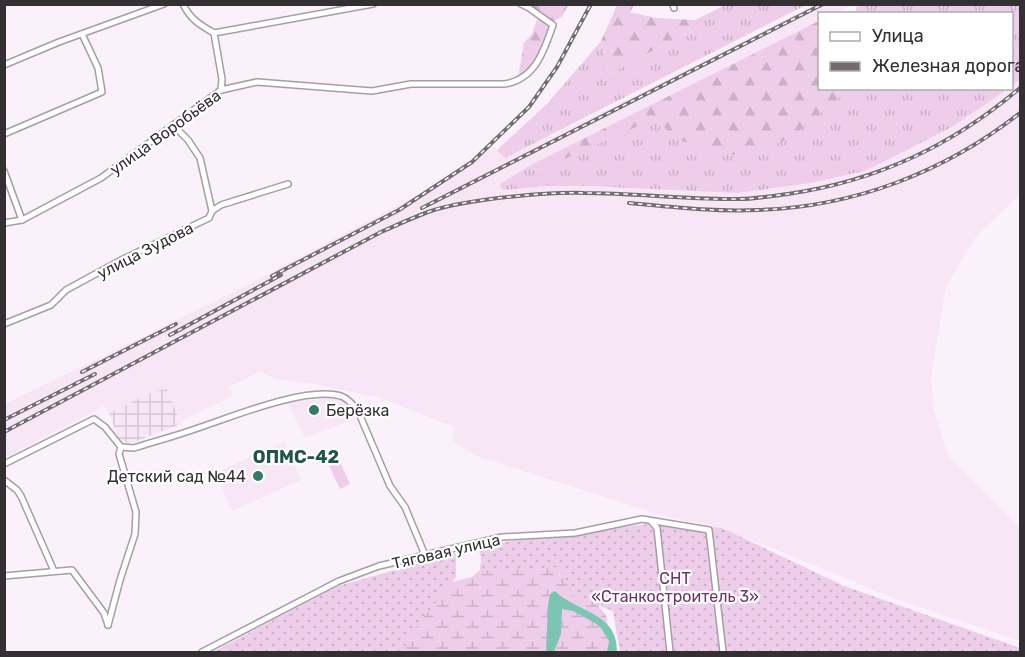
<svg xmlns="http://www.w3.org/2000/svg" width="1025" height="657" font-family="Rubik,sans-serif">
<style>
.built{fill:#f7e6f6}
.industrial{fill:url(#industrial-grid)}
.grass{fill:url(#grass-tufts)}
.forest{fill:url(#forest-firs)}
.wetland{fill:url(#wetland-marsh)}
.garden{fill:url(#garden-dots)}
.pitch{fill:#edcdea}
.water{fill:#7bc5b2}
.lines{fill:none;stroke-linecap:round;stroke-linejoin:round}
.minor-casing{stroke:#a79da6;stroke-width:8}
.minor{stroke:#fff;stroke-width:5}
.rail-casing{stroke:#736d72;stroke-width:4}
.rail{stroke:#fff;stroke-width:1.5;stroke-dasharray:4.5;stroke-linecap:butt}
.poi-dot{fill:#367869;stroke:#fff;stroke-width:2}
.labels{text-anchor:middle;stroke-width:4.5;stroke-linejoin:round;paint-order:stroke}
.street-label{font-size:16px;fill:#332f33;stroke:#fff}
.poi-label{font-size:16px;fill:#332f33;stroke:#fff;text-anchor:start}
.park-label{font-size:16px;fill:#6b3369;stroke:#fff}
.neighbourhood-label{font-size:18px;font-weight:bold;fill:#205549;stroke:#fff}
</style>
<defs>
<pattern id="industrial-grid" width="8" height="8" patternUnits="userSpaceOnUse" patternTransform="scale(1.5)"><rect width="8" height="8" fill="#f7e6f6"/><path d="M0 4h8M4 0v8" fill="none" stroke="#d4c6d3"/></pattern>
<pattern id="grass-tufts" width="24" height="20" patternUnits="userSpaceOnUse" patternTransform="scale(1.5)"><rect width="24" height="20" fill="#edcdea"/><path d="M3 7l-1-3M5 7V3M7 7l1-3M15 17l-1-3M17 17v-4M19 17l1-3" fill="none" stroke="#ccb0c9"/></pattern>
<pattern id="forest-firs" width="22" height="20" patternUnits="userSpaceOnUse" patternTransform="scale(1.5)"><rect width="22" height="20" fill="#edcdea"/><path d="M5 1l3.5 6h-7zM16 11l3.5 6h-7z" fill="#ccb0c9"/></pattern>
<pattern id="wetland-marsh" width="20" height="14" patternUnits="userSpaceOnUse" patternTransform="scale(1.5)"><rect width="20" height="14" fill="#edcdea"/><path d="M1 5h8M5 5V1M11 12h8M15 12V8" fill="none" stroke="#ccb0c9"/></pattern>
<pattern id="garden-dots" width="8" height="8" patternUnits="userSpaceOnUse" patternTransform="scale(1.5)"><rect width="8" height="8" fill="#edcdea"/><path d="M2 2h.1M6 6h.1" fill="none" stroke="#ccb0c9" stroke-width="1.8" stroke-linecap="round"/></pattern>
</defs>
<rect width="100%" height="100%" fill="#fbf1fa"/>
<g class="built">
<polygon points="813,5 853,5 834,13 820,14 819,21 519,172 502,189 545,186 587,186 738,193 810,183 865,171 952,127 1008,89 1012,88 1012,86 1020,79 1020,194 976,237 950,279 945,291 931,377 934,410 948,456 1020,528 1020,641 896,599 764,545 706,524 674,519 476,456 453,441 455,427 381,398 315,384 275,379 261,371 228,387 233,396 181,421 167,389 155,391 109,413 104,406 5,458 5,404 238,290 421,193 464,166 490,142 505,158 620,103"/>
<polygon points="336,397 346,401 359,417 305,438 288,403"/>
<polygon points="284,442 301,480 232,511 215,473"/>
</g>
<polygon class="industrial" points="167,389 181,424 129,444 119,439 109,413 155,391"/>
<g class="grass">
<polygon points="725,5 806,5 505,158 497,150 548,103 601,41 609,74 685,34 695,20"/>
<polygon points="857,5 1020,5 1020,79 1012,86 1012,14 855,13"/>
<polygon points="842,89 1008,89 952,127 865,171 810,183 738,193 587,186 545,186 502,190 500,184 531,165 538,171 656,117 675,139 839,98"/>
</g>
<g class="forest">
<polygon points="529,5 568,5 562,17 550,23 550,40 524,77 518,78 524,43 532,34 540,11"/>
<polygon points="617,5 634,5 630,12 656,18 695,20 685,34 609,74 601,41"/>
<polygon points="819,21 820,88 842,89 839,98 790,138 756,152 730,155 675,139 656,118 538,171 531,165"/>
</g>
<polygon class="wetland" points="490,552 540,554 568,569 606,615 611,646 609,652 395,652 433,587 472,577 480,570 480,564"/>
<g class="garden">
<polygon points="651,521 722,528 844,586 1020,648 1020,652 620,652 613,611 572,595 559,567 483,571 479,548 505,542 648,524"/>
<polygon points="456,553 456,577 409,636 403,652 213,652 338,586"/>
</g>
<polygon class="pitch" points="340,462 350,484 340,489 329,466"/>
<path class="water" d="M555,591C577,613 618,612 617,652H607L609,641L601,628L595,623L573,611L562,609L561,634L554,652H546L548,606L550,594Z"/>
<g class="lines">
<defs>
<g id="minor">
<path d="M183,4C190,19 200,25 214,33L373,4"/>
<polyline points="673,4 674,8"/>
<polyline points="214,33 222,79 221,90"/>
<polyline points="4,65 59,42 164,4"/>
<polyline points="173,125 188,140 200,158 212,211"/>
<polyline points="4,134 102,92 98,68 82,34"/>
<polyline points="4,171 22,220"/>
<path d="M4,223L22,220L101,178L221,90L257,82L372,91L411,84H504C535,80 544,51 553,25L529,8L521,4"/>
<polyline points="4,324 51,305 66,290 123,259 209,218 212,211 221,205 288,184"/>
<path d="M4,464L94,419L105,427L121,447L134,448C156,441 179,435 201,427C234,416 307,386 341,396C349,399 353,405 358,411L390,486L405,507L425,555"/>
<polyline points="4,480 17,490 21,496 54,571"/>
<polyline points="651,521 657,528 670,652"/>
<polyline points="4,576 72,570 104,613 108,625"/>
<polyline points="108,625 120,580 135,534 136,512 119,454 121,447"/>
<polyline points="202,652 339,581 379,566 425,555 502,537 575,533 642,519 709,530 723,652"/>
</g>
</defs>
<use href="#minor" class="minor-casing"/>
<use href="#minor" class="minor"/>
<defs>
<g id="rail">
<path d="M629,203C672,207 715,212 758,210C854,207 945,172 1020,113"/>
<polyline points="422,208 823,4"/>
<polyline points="272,276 399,210 472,162 529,107 557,67 591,4"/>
<polyline points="170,335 281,275"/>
<polyline points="82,372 176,324"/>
<polyline points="4,420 95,374"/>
<path d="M4,432L381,232C397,225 414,217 431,211C452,204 476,201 498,198C527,195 555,192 584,193C636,193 687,200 738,199C755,199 772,196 788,194C877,181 952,146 1020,88"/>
</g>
</defs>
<use href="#rail" class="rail-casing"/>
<use href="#rail" class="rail"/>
</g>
<g class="poi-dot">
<circle cx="314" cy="410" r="6"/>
<circle cx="258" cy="476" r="6"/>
</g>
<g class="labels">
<g class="street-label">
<text transform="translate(165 132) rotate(-36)" y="6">улица Воробьёва</text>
<text transform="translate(145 250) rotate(-27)" y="6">улица Зудова</text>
<text transform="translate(446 551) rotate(-13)" y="6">Тяговая улица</text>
</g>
<g class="poi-label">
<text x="326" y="416">Берёзка</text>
<text x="246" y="482" text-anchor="end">Детский сад №44</text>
</g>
<g class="park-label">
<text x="675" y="584">СНТ<tspan x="675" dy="18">«Станкостроитель 3»</tspan></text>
</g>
<g class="neighbourhood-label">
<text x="296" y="463">ОПМС-42</text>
</g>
</g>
<rect width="1025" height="657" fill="none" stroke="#332f33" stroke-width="12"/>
<rect x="818" y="12" width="195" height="78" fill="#ffffff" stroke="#adacad" stroke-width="1.5"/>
<rect x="830" y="32" width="30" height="9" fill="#ffffff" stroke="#adacad" stroke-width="1.5"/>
<text x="872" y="42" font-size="18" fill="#332f33">Улица</text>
<rect x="830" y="62" width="30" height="9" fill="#736d72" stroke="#adacad" stroke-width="1.5"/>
<text x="872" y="72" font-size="18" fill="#332f33">Железная дорога</text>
</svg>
